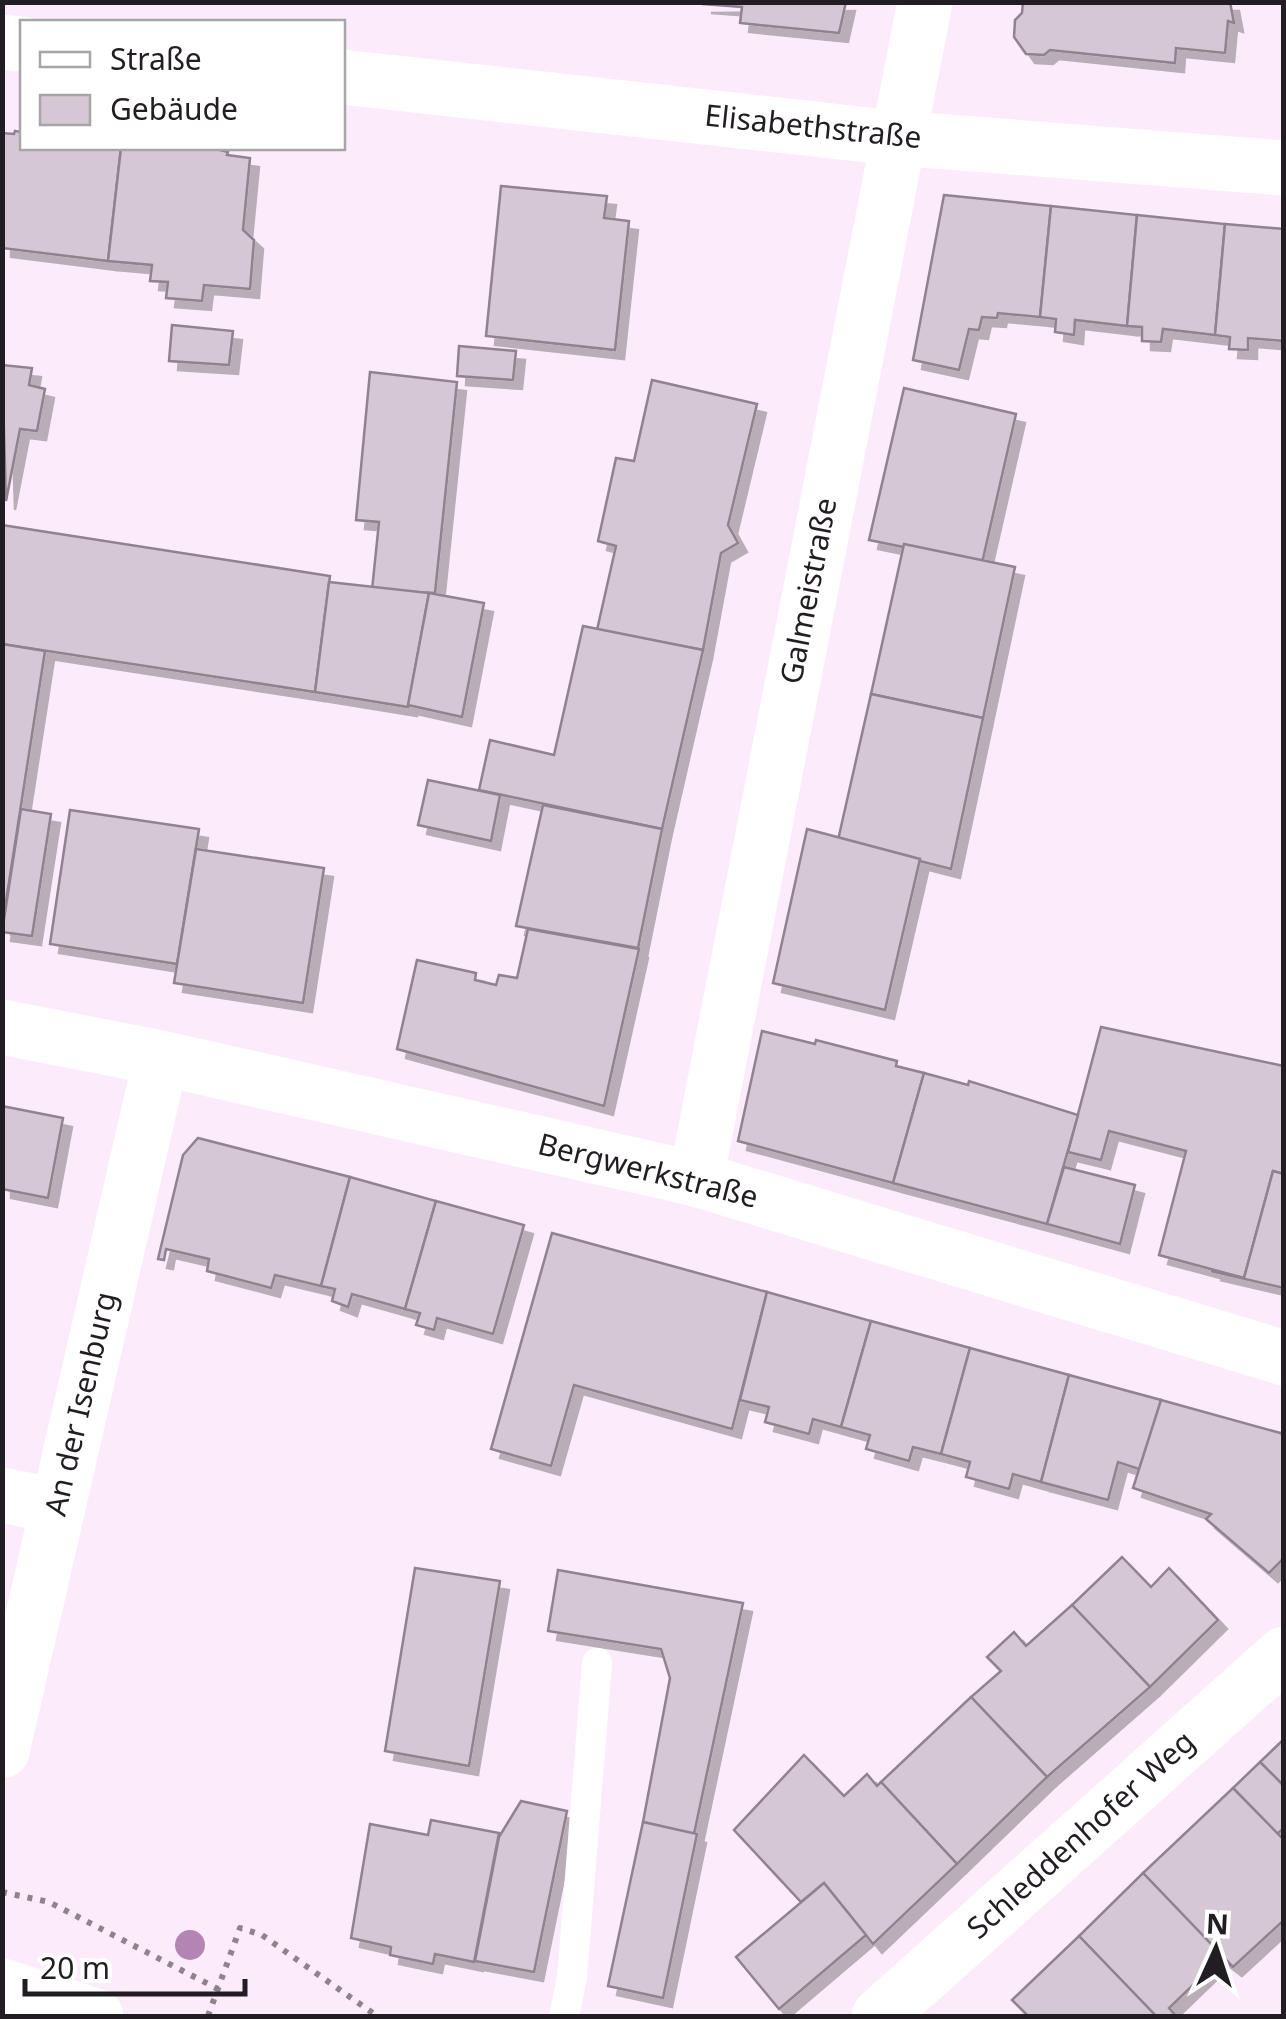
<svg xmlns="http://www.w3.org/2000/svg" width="1286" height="2019" font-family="'Noto Sans',sans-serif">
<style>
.building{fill:#d6c7d5;stroke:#90828f;stroke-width:2.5;filter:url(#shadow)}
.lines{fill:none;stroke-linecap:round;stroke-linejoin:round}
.path{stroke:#8f848e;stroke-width:6;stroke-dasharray:5 8;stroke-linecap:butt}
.lane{stroke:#fff;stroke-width:30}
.street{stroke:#fff;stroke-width:55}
.secondary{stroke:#fff;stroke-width:55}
.tree{fill:#b485b2}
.labels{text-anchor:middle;stroke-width:9;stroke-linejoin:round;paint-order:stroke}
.street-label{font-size:30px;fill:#221d22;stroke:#fff}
</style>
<defs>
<filter id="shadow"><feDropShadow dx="9" dy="9" stdDeviation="0" flood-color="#0004"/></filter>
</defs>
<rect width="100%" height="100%" fill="#fcecfb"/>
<g class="building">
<polygon points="846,2 839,33 740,23 742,7 702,4"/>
<polygon points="1023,2 1230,2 1234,23 1228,21 1225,53 1176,48 1175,63 1050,50 1044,55 1026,54 1014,37 1015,20 1022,13"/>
<polygon points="15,131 22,132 22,148 121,148 108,261 2,248 2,133 14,134"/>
<polygon points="121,148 212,148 228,152 227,155 250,158 243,230 254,240 250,289 204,285 202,301 166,298 168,282 150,281 152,265 108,261"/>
<polygon points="501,186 607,196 604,218 629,221 615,350 486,336"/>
<polygon points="944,195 1051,206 1040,317 998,313 997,318 982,317 979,330 969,329 959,370 913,360"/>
<polygon points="1051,206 1137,215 1127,326 1075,320 1074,335 1055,332 1056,319 1040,317"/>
<polygon points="1137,215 1225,224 1215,335 1163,329 1161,342 1142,341 1142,327 1127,326"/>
<polygon points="1225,224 1284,229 1284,341 1248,338 1248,350 1229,349 1230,337 1215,335"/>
<polygon points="172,325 233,331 229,365 169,361"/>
<polygon points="459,346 516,351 513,380 457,376"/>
<polygon points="2,365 32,368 29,385 45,389 37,431 20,429 6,501"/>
<polygon points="370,372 457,382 435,593 372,590 379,522 356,520"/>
<polygon points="652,380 757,404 728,525 738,543 721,553 703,650 597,630 616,546 598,541 616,458 634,461"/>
<polygon points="904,388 1016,414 982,563 869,540"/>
<polygon points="2,525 330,576 315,692 2,644"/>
<polygon points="904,544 1015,567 983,718 871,694"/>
<polygon points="329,582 429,593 408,707 315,692"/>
<polygon points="429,593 484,603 462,717 408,705"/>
<polygon points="583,626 703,650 662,829 479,790 490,740 554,755"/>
<polygon points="2,644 45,651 2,927"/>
<polygon points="871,694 983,718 951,869 838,840"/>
<polygon points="428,780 500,795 491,841 418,825"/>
<polygon points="543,805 662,829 638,948 516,926"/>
<polygon points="21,809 51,814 32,936 2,932"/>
<polygon points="70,810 199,829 177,964 50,944"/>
<polygon points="807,829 920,859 885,1010 773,983"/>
<polygon points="196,849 324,868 303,1003 174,983"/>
<polygon points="528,929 639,949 604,1106 397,1049 417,960 476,973 475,980 496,985 499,975 517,978"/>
<polygon points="1101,1027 1284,1066 1284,1174 1273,1171 1244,1278 1159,1255 1186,1151 1109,1131 1101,1160 1068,1152"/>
<polygon points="762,1031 815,1044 816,1040 897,1061 896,1066 924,1073 893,1183 738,1141"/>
<polygon points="924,1073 968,1085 969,1081 1078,1115 1047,1224 893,1183"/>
<polygon points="2,1106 63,1118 48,1198 2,1189"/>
<polygon points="198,1138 350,1177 321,1286 275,1275 271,1288 207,1271 209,1259 166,1249 164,1260 158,1259 183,1155"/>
<polygon points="1064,1167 1135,1185 1120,1244 1047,1224"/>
<polygon points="1273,1171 1284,1174 1284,1288 1211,1271 1244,1278"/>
<polygon points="350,1177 436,1201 405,1309 352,1294 348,1307 332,1301 335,1289 321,1286"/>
<polygon points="436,1201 524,1225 493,1334 437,1318 434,1330 416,1325 420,1313 405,1309"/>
<polygon points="552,1233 767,1292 732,1429 574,1385 551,1466 491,1449"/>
<polygon points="767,1292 871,1321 841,1427 813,1419 809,1434 765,1422 769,1407 740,1400"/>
<polygon points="871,1321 970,1348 941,1454 913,1447 909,1461 866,1449 870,1435 841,1427"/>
<polygon points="970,1348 1069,1375 1041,1482 1013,1474 1009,1489 966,1477 970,1462 941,1454"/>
<polygon points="1069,1375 1161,1400 1142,1470 1118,1462 1108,1500 1041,1482"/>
<polygon points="1161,1400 1284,1434 1284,1558 1269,1573 1206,1519 1211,1514 1133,1488"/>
<polygon points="1122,1557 1151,1587 1169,1568 1218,1620 1150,1687 1072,1605"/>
<polygon points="415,1568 500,1581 469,1766 385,1751"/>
<polygon points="558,1570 743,1603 694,1834 643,1822 670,1678 661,1649 548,1631"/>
<polygon points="1072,1605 1150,1687 1047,1777 971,1697 1001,1671 987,1657 1014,1632 1026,1646"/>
<polygon points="971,1697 1047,1777 957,1864 881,1782"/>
<polygon points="1284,1739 1284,1786 1260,1762"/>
<polygon points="804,1755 844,1796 867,1774 877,1786 881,1782 957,1864 873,1944 824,1883 801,1902 734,1830"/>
<polygon points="1260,1762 1284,1786 1284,1828 1277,1834 1233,1788"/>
<polygon points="1233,1788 1284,1840 1284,1920 1233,1967 1143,1873"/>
<polygon points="521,1801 567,1811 534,1972 475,1961 499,1837"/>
<polygon points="431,1820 499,1833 474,1962 435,1954 433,1964 390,1955 391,1947 351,1938 370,1824 428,1835"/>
<polygon points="643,1822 697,1834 663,1998 608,1986"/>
<polygon points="1143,1873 1233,1967 1221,1958 1169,2008 1176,2016 1156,2016 1079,1936"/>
<polygon points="824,1883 866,1935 779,2009 736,1957"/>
<polygon points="1079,1936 1156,2016 1028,2016 1012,2000"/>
</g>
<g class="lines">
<g class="path">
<polyline points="2,1892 49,1902 218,1989"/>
<polyline points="208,2016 240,1928 262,1935 377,2016"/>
</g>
<polyline class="lane" points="564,2016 572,1978 597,1663"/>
<g class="street">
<polyline points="2,42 22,44"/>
<polyline points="342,77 896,138 1284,168"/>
<polyline points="2,1027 161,1058 696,1179 1284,1358"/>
<polyline points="696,1179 925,2"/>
<polyline points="2,1495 57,1506"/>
<polyline points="2,1751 161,1058"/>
<polyline points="879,2016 1284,1654"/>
</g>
<polyline class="secondary" points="2,1986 96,2016"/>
</g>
<circle class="tree" cx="190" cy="1945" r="15"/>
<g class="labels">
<g class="street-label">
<text transform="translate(813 127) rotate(6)" y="10">Elisabethstraße</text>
<text transform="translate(809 591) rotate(-79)" y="10">Galmeistraße</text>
<text transform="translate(648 1171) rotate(14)" y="10">Bergwerkstraße</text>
<text transform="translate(81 1404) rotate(-77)" y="10">An der Isenburg</text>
<text transform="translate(1081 1835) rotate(-42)" y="10">Schleddenhofer Weg</text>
</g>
</g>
<rect width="1286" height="2019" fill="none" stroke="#221d22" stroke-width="10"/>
<rect x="20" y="20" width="325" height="130" fill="#ffffff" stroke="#a7a5a7" stroke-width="2.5"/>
<rect x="40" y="52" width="50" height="15" fill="#ffffff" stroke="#a7a5a7" stroke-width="2.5"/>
<text x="110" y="70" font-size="30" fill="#221d22">Straße</text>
<rect x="40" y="95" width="50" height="30" fill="#d6c7d5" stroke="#a7a5a7" stroke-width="2.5"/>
<text x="110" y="120" font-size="30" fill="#221d22">Gebäude</text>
<g transform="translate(1216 1949) rotate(3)" stroke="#ffffff" stroke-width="8" paint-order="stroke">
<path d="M0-8L18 38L0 25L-18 38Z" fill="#221d22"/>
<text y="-15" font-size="28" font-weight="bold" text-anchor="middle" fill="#221d22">N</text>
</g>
<path d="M25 1979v15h220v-15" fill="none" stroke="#221d22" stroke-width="5"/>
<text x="40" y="1979" font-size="30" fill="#221d22" stroke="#ffffff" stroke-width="8" paint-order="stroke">20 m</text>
</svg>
